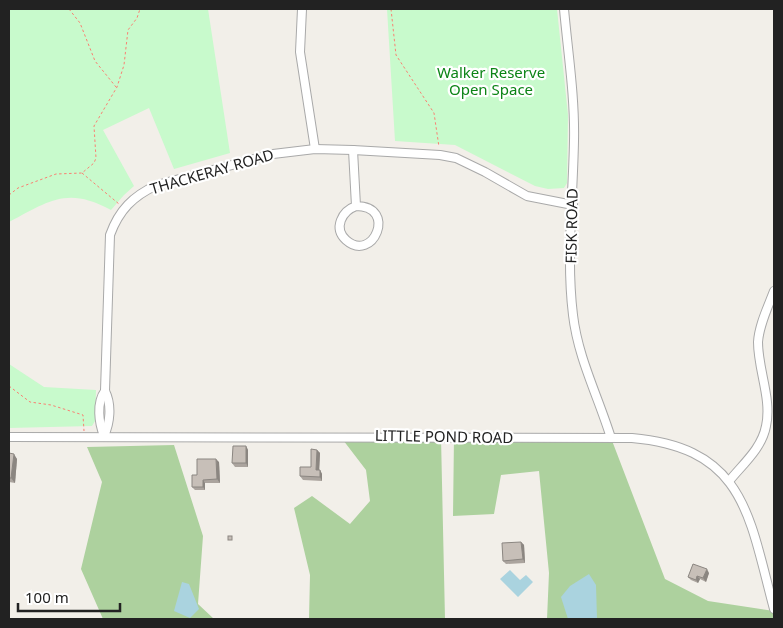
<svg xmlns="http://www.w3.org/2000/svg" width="783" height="628" font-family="'Noto Sans',sans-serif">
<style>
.forest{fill:#add19e}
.park{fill:#c8facc}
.water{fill:#aad3df}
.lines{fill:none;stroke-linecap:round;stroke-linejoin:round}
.minor-casing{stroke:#a9a9a9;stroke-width:10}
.path{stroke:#fa8072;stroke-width:1;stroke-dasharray:2.5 2.5;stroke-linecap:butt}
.minor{stroke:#fff;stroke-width:8}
.wall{fill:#aba49e}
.shaded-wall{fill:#8b8681}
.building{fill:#c7bfb8;stroke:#8b8681}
.labels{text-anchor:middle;stroke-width:4.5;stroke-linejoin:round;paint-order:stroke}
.park-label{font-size:15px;fill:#0c8416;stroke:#fff}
.street-label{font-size:15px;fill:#222;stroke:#fff}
</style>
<rect width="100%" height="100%" fill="#f2efe9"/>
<g class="forest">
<polygon points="340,436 441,437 445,619 309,619 310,575 294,508 312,496 350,524 370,501 366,470"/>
<polygon points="454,437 611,438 665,579 708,601 774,611 774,619 547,619 549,573 539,471 501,475 494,514 453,516"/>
<polygon points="174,445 203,536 198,604 214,619 103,619 81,569 102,482 87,447"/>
</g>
<g class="park">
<path d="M9,9H208L230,153L174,169L149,108L103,130L134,186L124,195L111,210C67,186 49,201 9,222Z"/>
<polygon points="387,9 557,9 568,115 567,183 564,188 548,189 535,186 455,145 395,141"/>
<polygon points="9,364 44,387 96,390 95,421 92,426 9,428"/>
</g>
<g class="water">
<polygon points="510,570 520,580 526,575 533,582 518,597 500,579"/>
<polygon points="589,574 596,585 597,619 568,619 561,597 570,586"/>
<polygon points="182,582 189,584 199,609 190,618 174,611"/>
</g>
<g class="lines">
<defs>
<g id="minor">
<polyline points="302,9 300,52 315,149"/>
<path d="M564,9C568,53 575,97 574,141C573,198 566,258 573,315C578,358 598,396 611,438"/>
<path d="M353,150L356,206C342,211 333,228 346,240C373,264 398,206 356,206"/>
<path d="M104,436C110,423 112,405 105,391L110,235C119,210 133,196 157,185L273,154L315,149L353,150L440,155L456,158L485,172L527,196L573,205"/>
<path d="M104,436C99,423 96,403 105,391"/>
<path d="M9,437L632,438C745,448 749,516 774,609"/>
<path d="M730,480C743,464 762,448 766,426C772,399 758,370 758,342C759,325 768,307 774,291"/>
</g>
</defs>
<use href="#minor" class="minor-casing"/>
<g class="path">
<polyline points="69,9 80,23 95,61 116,87"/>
<polyline points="391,9 396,55 434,113 439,147"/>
<polyline points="82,173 119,204"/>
<polyline points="9,195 18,188 56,174 82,173 94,163 96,158 94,126 117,87 124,65 128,30 137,18 140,9"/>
<polyline points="9,386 30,402 51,405 83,415 84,431"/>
</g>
<use href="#minor" class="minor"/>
</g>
<g class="wall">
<polygon points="246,446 248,450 248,467 235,467 232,463"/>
<polygon points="317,450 320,453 319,470 320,470 322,474 322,481 303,480 300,476 311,467"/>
<polygon points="9,453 17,459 15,483 9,482"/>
<polygon points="219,462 220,483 205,483 205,490 195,490 192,487 197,475"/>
<polygon points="521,542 524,545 525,563 506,564 503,561"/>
<polygon points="709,573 706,582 700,579 698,583 691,580 688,577"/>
</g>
<g class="shaded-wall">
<polygon points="246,446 248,450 248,467 246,463"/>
<polygon points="317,450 320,453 319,474 316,470"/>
<polygon points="14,454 17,459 15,483 11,478"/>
<polygon points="216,459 219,462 220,483 217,479"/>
<polygon points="320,470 322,474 322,481 320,477"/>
<polygon points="203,480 205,483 205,490 203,487"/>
<polygon points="521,542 524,545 525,563 523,559"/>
<polygon points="707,569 709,573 706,582 703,578"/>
<polygon points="697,576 700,579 698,583 696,580"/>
</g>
<g class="building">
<polygon points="233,446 246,446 246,463 232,463"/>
<polygon points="311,449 317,450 316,470 320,470 320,477 300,476 300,467 311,467"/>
<polygon points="9,453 14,454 11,478 9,478"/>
<polygon points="197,459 216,459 217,479 203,480 203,487 192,487 192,475 197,475"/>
<rect x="228" y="536" width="4" height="4"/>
<polygon points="521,542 523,559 503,561 502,543"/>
<polygon points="693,564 707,569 703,578 697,576 696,580 688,577"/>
</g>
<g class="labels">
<g class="park-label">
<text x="491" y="78">Walker Reserve<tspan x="491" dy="17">Open Space</tspan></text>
</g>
<g class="street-label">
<text transform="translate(212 172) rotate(-16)" y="5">THACKERAY ROAD</text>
<text transform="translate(572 226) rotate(-89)" y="5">FISK ROAD</text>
<text transform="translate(444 437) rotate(1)" y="5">LITTLE POND ROAD</text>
</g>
</g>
<rect width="783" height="628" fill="none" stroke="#222222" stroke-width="20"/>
<path d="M18 603v8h102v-8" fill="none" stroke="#222222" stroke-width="2.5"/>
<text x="25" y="603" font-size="15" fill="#222222" stroke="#ffffff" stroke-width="4" paint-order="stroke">100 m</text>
</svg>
